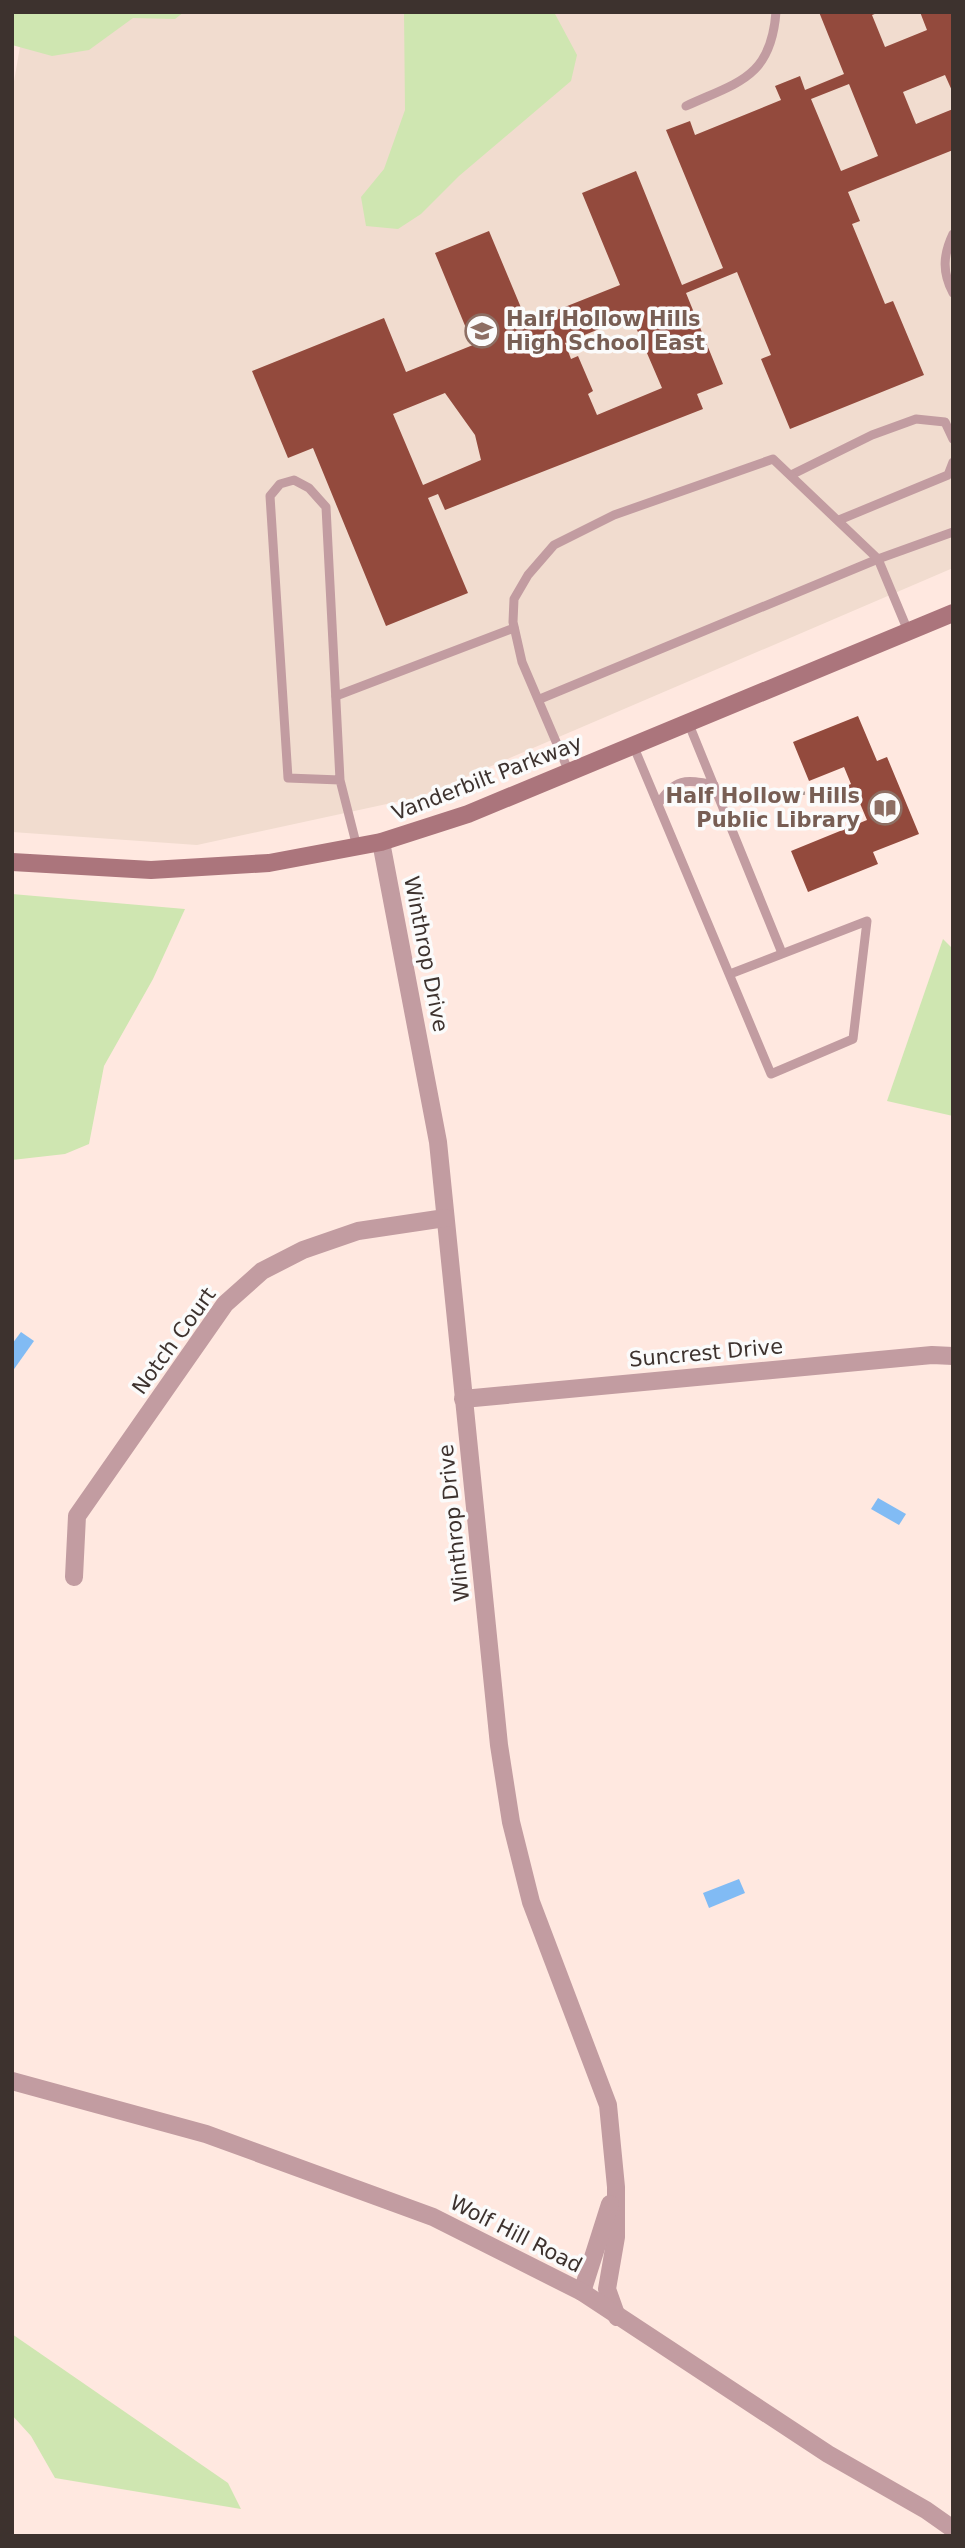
<svg xmlns="http://www.w3.org/2000/svg" width="965" height="2548" font-family="'DejaVu Sans',sans-serif">
<style>
.education{fill:#f1dccf}
.green{fill:#cfe6b1}
.water{fill:#81bbf4}
.building{fill:#934a3d;fill-rule:evenodd}
.lines{fill:none;stroke-linecap:round;stroke-linejoin:round}
.path{stroke:#a6958f;stroke-width:3.5;stroke-dasharray:5 5;stroke-linecap:butt}
.service{stroke:#c29ca1;stroke-width:9}
.minor{stroke:#c29ca1;stroke-width:18}
.tertiary{stroke:#c29ca1;stroke-width:18}
.secondary{stroke:#ab757c;stroke-width:18}
.labels{text-anchor:middle;stroke-width:7;stroke-linejoin:round;paint-order:stroke}
.education-label{font-size:21px;font-weight:bold;fill:#785e54;stroke:#fbfbfb;text-anchor:start}
.street-label{font-size:21px;fill:#3d322e;stroke:#fbfbfb}
</style>
<rect width="100%" height="100%" fill="#ffe8e0"/>
<polygon class="education" points="26,12 953,12 953,568 419,797 197,845 12,832 12,93"/>
<g class="green">
<polygon points="12,12 184,12 175,19 133,18 89,50 52,56 12,45"/>
<polygon points="404,12 554,12 577,55 571,81 459,176 421,214 398,229 366,226 361,197 384,169 405,110"/>
<polygon points="12,894 185,909 153,979 104,1066 89,1144 65,1154 12,1160"/>
<polygon points="943,939 953,949 953,1116 887,1101"/>
<polygon points="12,2334 228,2483 241,2509 55,2478 31,2436 12,2415"/>
</g>
<g class="water">
<polygon points="21,1332 34,1341 12,1372 12,1344"/>
<polygon points="878,1498 906,1514 899,1525 871,1509"/>
<polygon points="739,1879 745,1893 709,1908 703,1893"/>
</g>
<g class="building">
<path d="M819,12H880L872,15L885,47L927,30L920,12H953V93L945,75L903,92L916,124L953,109V150L848,192L860,221L852,224L885,304L893,301L924,375L790,429L761,359L771,355L737,272L686,293L723,384L697,394L703,409L445,510L438,494L428,498L468,593L386,626L313,448L288,458L252,371L384,318L406,372L473,345L435,253L489,231L527,322L620,285L582,193L636,171L682,285L723,268L666,130L690,121L695,135L781,100L775,86L800,76L805,90L844,74ZM849,84L878,156L841,171L811,99ZM631,316L662,388L597,415L588,394L593,391L578,356L571,359L565,343ZM445,393L475,435L481,460L423,485L393,414Z"/>
<polygon points="858,716 877,761 887,757 919,834 873,852 878,864 808,892 791,851 867,820 856,794 848,797 844,787 851,784 844,767 809,781 793,742"/>
</g>
<g class="lines">
<polyline class="path" points="760,791 839,795 846,792"/>
<g class="service">
<path d="M686,106C738,82 771,78 776,12"/>
<path d="M953,234C943,255 942,272 953,293"/>
<polyline points="791,475 872,435 916,419 945,422 953,439"/>
<polyline points="839,520 948,475 953,462"/>
<polyline points="336,696 514,628"/>
<polyline points="540,699 878,559 953,532"/>
<polyline points="688,722 782,953"/>
<polyline points="633,745 771,1074 853,1039 867,921 730,974"/>
<polyline points="569,772 522,662 513,622 514,599 528,575 554,545 614,515 773,459 878,559 908,631"/>
<polyline points="340,780 288,778 270,496 280,484 294,480 309,488 326,507 340,780 357,847"/>
<path d="M658,804C676,778 684,779 714,785"/>
</g>
<g class="minor">
<polyline points="381,842 438,1142 499,1745 511,1822 531,1902 608,2105 616,2187 616,2237 607,2289 617,2317"/>
<polyline points="463,1399 932,1355 953,1356"/>
<polyline points="74,1577 77,1516 225,1304 262,1271 303,1250 358,1231 445,1218"/>
<polyline points="582,2292 610,2204"/>
</g>
<polyline class="tertiary" points="12,2081 206,2134 433,2217 582,2292 828,2454 926,2510 953,2529"/>
<polyline class="secondary" points="12,862 151,870 269,863 381,842 468,814 953,613"/>
</g>
<defs>
<symbol id="school-ring" viewBox="-11 -11 22 22"><circle r="9.5" fill="#fbfbfb" stroke="#8d6e63" stroke-width="1.5"/><path d="M0-5L7-2L0 1L-7-2ZM-4 1L0 2.5L4 1V4Q0 6-4 4Z" fill="#8d6e63"/></symbol>
<symbol id="library-ring" viewBox="-11 -11 22 22"><circle r="9.5" fill="#fbfbfb" stroke="#8d6e63" stroke-width="1.5"/><path d="M-6-4Q-3-5.5-.7-3.5V5Q-3 3-6 4ZM6-4Q3-5.5 .7-3.5V5Q3 3 6 4Z" fill="#8d6e63"/></symbol>
</defs>
<g fill-rule="evenodd">
<use href="#school-ring" x="463" y="312" width="38" height="38"/>
<use href="#library-ring" x="866" y="789" width="38" height="38"/>
</g>
<g class="labels">
<g class="education-label">
<text x="506" y="326">Half Hollow Hills<tspan x="506" dy="24">High School East</tspan></text>
<text x="860" y="803" text-anchor="end">Half Hollow Hills<tspan x="860" dy="24">Public Library</tspan></text>
</g>
<g class="street-label">
<text transform="translate(487 778) rotate(-21)" y="7">Vanderbilt Parkway</text>
<text transform="translate(426 954) rotate(79)" y="7">Winthrop Drive</text>
<text transform="translate(174 1341) rotate(-54)" y="7">Notch Court</text>
<text transform="translate(706 1353) rotate(-5)" y="7">Suncrest Drive</text>
<text transform="translate(454 1523) rotate(-96)" y="7">Winthrop Drive</text>
<text transform="translate(516 2234) rotate(27)" y="7">Wolf Hill Road</text>
</g>
</g>
<rect width="965" height="2548" fill="none" stroke="#3d322e" stroke-width="28"/>
</svg>
